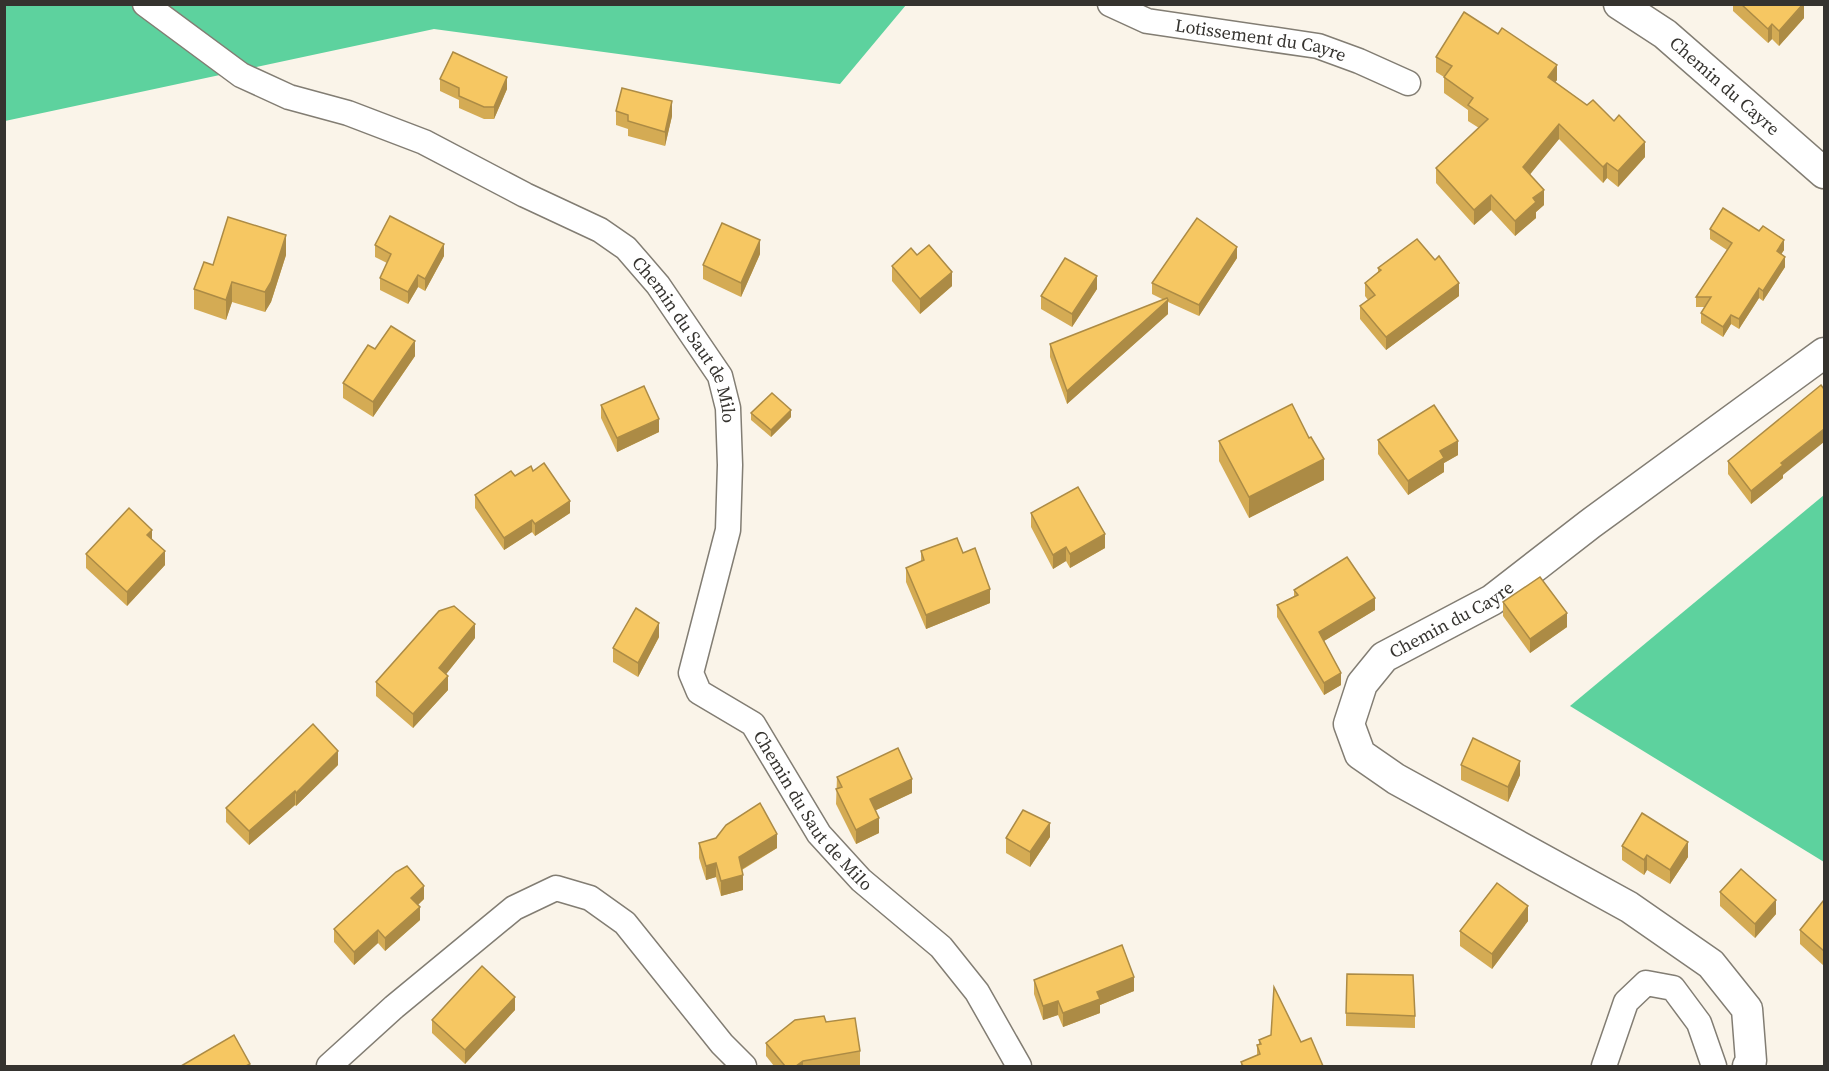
<svg xmlns="http://www.w3.org/2000/svg" width="1829" height="1071" font-family="'Source Serif 4',serif">
<style>
.forest{fill:#5dd29e}
.lines{fill:none;stroke-linecap:round;stroke-linejoin:round}
.minor-casing{stroke:#827d73;stroke-width:27}
.tertiary-casing{stroke:#827d73;stroke-width:33}
.minor{stroke:#fff;stroke-width:24}
.tertiary{stroke:#fff;stroke-width:30}
.wall{fill:#d4ab54}
.shaded-wall{fill:#ac8b45}
.building{fill:#f6c762;stroke:#ac8b45;stroke-width:1.5}
.labels{text-anchor:middle;stroke-width:6;stroke-linejoin:round;paint-order:stroke}
.street-label{font-size:18px;fill:#35332f;stroke:#fff}
</style>
<rect width="100%" height="100%" fill="#faf4e9"/>
<g class="forest">
<polygon points="4,5 906,5 840,84 434,29 5,121"/>
<polygon points="1824,495 1824,862 1570,706"/>
</g>
<g class="lines">
<defs>
<g id="minor">
<path id="s1" d="M145,4L241,75L289,97L348,113L424,142L525,195L600,230L626,248L658,285L720,376L728,408L730,465L728,530L691,673L699,692L753,724L819,834L861,880L941,947L977,992L1019,1066"/>
<path id="s2" d="M1110,4L1147,21L1318,46L1359,61L1408,83"/>
<polyline points="329,1066 394,1007 514,908 556,888 590,898 625,923 722,1044 744,1066"/>
<polyline points="1604,1066 1626,1002 1646,983 1673,988 1699,1023 1714,1066"/>
</g>
<g id="tertiary">
<path id="s3" d="M1619,4L1665,34L1824,173"/>
<path id="s4" d="M1748,1066L1751,1061L1747,1009L1711,964L1629,907L1396,779L1360,754L1349,724L1362,684L1384,657L1492,600L1590,524L1824,353"/>
</g>
</defs>
<use href="#minor" class="minor-casing"/>
<use href="#tertiary" class="tertiary-casing"/>
<use href="#minor" class="minor"/>
<use href="#tertiary" class="tertiary"/>
</g>
<g class="wall">
<polygon points="1733,4 1804,4 1804,18 1779,46 1772,39 1768,43 1733,11"/>
<polygon points="1436,57 1557,80 1555,82 1645,157 1618,187 1607,178 1603,183 1559,139 1530,174 1544,205 1536,212 1536,218 1515,236 1491,210 1474,225 1436,183 1436,168 1479,128 1468,121 1468,110 1444,93 1444,77 1436,72"/>
<polygon points="440,79 507,89 494,119 484,119 459,108 459,100 440,91"/>
<polygon points="616,111 672,116 665,146 628,136 628,129 616,125"/>
<polygon points="1710,229 1784,250 1781,254 1785,267 1763,301 1759,298 1739,329 1731,324 1723,337 1701,323 1701,313 1705,307 1696,307 1696,297 1727,250 1710,239"/>
<polygon points="375,245 444,256 425,291 418,287 408,304 380,290 380,278 387,263 375,257"/>
<polygon points="760,254 741,297 703,279 703,265"/>
<polygon points="286,255 271,302 265,312 232,302 226,320 194,309 194,289 213,265"/>
<polygon points="917,255 952,286 920,314 892,281 892,266"/>
<polygon points="1237,258 1199,316 1168,302 1168,314 1067,404 1050,357 1050,344 1164,300 1152,294 1152,283"/>
<polygon points="1378,268 1459,296 1386,350 1360,319 1360,306 1368,300 1365,296 1365,283 1378,272"/>
<polygon points="1097,289 1072,327 1041,309 1041,296"/>
<polygon points="375,349 415,356 373,417 343,398 343,383"/>
<polygon points="601,405 659,432 617,452 601,418"/>
<polygon points="751,413 791,417 771,437 751,420"/>
<polygon points="1378,440 1458,455 1444,463 1444,472 1408,495 1378,454"/>
<polygon points="1219,441 1324,480 1249,518 1219,461"/>
<polygon points="1728,461 1783,475 1783,478 1751,504 1728,474"/>
<polygon points="515,476 570,513 535,536 532,532 504,550 475,508 475,495"/>
<polygon points="1031,513 1105,548 1070,568 1066,561 1053,569 1031,527"/>
<polygon points="152,540 165,565 127,606 86,568 86,554"/>
<polygon points="921,551 963,553 990,603 926,629 906,582 906,568 921,562"/>
<polygon points="1294,590 1375,610 1324,641 1341,685 1324,695 1277,617 1277,605 1294,596"/>
<polygon points="1503,602 1567,627 1530,653 1503,616"/>
<polygon points="659,637 638,677 613,662 613,648"/>
<polygon points="475,638 446,674 448,690 413,728 376,696 376,682"/>
<polygon points="338,765 296,806 295,805 249,845 226,822 226,808"/>
<polygon points="1461,765 1520,775 1508,802 1461,780"/>
<polygon points="837,777 912,793 876,810 879,833 856,844 836,804"/>
<polygon points="1050,837 1030,867 1006,853 1006,838"/>
<polygon points="699,843 777,848 742,870 743,890 721,896 716,877 706,880 699,858"/>
<polygon points="1622,846 1688,857 1670,884 1647,870 1644,875 1622,860"/>
<polygon points="1720,892 1776,914 1755,938 1720,906"/>
<polygon points="424,899 418,905 420,920 385,951 378,943 354,965 334,942 334,929"/>
<polygon points="1824,900 1824,966 1800,944 1800,930"/>
<polygon points="1528,921 1492,969 1460,946 1460,931"/>
<polygon points="1034,980 1134,991 1100,1005 1100,1013 1063,1027 1058,1015 1043,1020 1034,994"/>
<polygon points="515,1010 465,1064 432,1033 432,1020"/>
<polygon points="1346,1013 1415,1016 1415,1028 1346,1026"/>
<polygon points="826,1022 860,1051 860,1065 849,1066 774,1066 766,1056 766,1043"/>
<polygon points="1259,1040 1301,1042 1323,1066 1241,1066 1241,1062 1257,1055 1257,1045 1259,1044"/>
</g>
<g class="shaded-wall">
<polygon points="1804,4 1804,18 1779,46 1779,31"/>
<polygon points="1772,24 1772,39 1768,43 1768,29"/>
<polygon points="1557,65 1557,80 1548,92 1548,77"/>
<polygon points="507,77 507,89 494,119 494,107"/>
<polygon points="672,101 672,116 665,146 665,132"/>
<polygon points="1559,124 1559,139 1523,183 1523,167"/>
<polygon points="1645,142 1645,157 1618,187 1618,171"/>
<polygon points="1607,163 1607,178 1603,183 1603,167"/>
<polygon points="1544,190 1544,205 1536,212 1536,218 1515,236 1515,221 1533,198"/>
<polygon points="1491,195 1491,210 1474,225 1474,210"/>
<polygon points="286,235 286,255 271,302 265,312 265,292"/>
<polygon points="760,240 760,254 741,297 741,283"/>
<polygon points="1784,240 1784,250 1777,261 1777,251"/>
<polygon points="444,244 444,256 425,291 425,279"/>
<polygon points="1237,247 1237,258 1199,316 1199,305"/>
<polygon points="1785,257 1785,267 1763,301 1763,291"/>
<polygon points="952,272 952,286 920,314 920,299"/>
<polygon points="418,275 418,287 408,304 408,292"/>
<polygon points="1097,276 1097,289 1072,327 1072,314"/>
<polygon points="232,282 232,302 226,320 226,300"/>
<polygon points="1459,283 1459,296 1386,350 1386,337"/>
<polygon points="1759,288 1759,298 1739,329 1739,319"/>
<polygon points="1168,300 1168,314 1067,404 1067,391"/>
<polygon points="1731,315 1731,324 1723,337 1723,327"/>
<polygon points="415,341 415,356 373,417 373,402"/>
<polygon points="791,410 791,417 771,437 771,430"/>
<polygon points="659,419 659,432 617,452 617,438"/>
<polygon points="1824,429 1824,442 1783,475 1783,478 1751,504 1751,491 1781,463"/>
<polygon points="1458,441 1458,455 1444,463 1444,472 1408,495 1408,481 1440,451"/>
<polygon points="1324,459 1324,480 1249,518 1249,497"/>
<polygon points="570,501 570,513 535,536 535,524"/>
<polygon points="532,520 532,532 504,550 504,538"/>
<polygon points="152,530 152,544 147,535"/>
<polygon points="1105,534 1105,548 1070,568 1070,554"/>
<polygon points="1066,547 1066,561 1053,569 1053,555"/>
<polygon points="165,551 165,565 127,606 127,592"/>
<polygon points="990,589 990,603 926,629 926,615"/>
<polygon points="1375,598 1375,610 1319,644 1319,632"/>
<polygon points="1567,613 1567,627 1530,653 1530,639"/>
<polygon points="659,623 659,637 638,677 638,663"/>
<polygon points="475,624 475,638 439,683 439,668"/>
<polygon points="1341,673 1341,685 1324,695 1324,683"/>
<polygon points="448,676 448,690 413,728 413,714"/>
<polygon points="338,751 338,765 296,806 296,793"/>
<polygon points="1520,761 1520,775 1508,802 1508,787"/>
<polygon points="912,779 912,793 870,813 870,799"/>
<polygon points="295,791 295,805 249,845 249,831"/>
<polygon points="879,818 879,833 856,844 856,830"/>
<polygon points="1050,823 1050,837 1030,867 1030,852"/>
<polygon points="777,834 777,848 739,871 739,857"/>
<polygon points="1688,842 1688,857 1670,884 1670,870"/>
<polygon points="1647,855 1647,870 1644,875 1644,860"/>
<polygon points="716,863 716,877 706,880 706,866"/>
<polygon points="743,875 743,890 721,896 721,881"/>
<polygon points="424,886 424,899 411,911 411,898"/>
<polygon points="1776,900 1776,914 1755,938 1755,924"/>
<polygon points="1528,906 1528,921 1492,969 1492,954"/>
<polygon points="420,907 420,920 385,951 385,938"/>
<polygon points="378,930 378,943 354,965 354,952"/>
<polygon points="1134,977 1134,991 1100,1005 1100,1013 1063,1027 1063,1013 1097,992"/>
<polygon points="515,997 515,1010 465,1064 465,1050"/>
<polygon points="1058,1001 1058,1015 1043,1020 1043,1006"/>
<polygon points="803,1061 803,1066 796,1066"/>
</g>
<g class="building">
<polygon points="1741,4 1803,4 1779,31 1772,24 1768,29"/>
<polygon points="1464,12 1498,34 1502,28 1557,65 1548,77 1587,105 1593,100 1614,121 1619,115 1645,142 1618,171 1607,163 1603,167 1559,124 1523,167 1544,190 1533,198 1536,202 1515,221 1491,195 1474,210 1436,168 1488,119 1468,105 1473,98 1444,77 1452,66 1436,57"/>
<polygon points="453,52 507,77 494,107 484,107 459,96 459,88 440,79"/>
<polygon points="622,88 672,101 665,132 628,121 628,115 616,111"/>
<polygon points="1723,208 1759,231 1763,226 1784,240 1777,251 1785,257 1763,291 1759,288 1739,319 1731,315 1723,327 1701,313 1711,297 1696,297 1732,243 1710,229"/>
<polygon points="390,216 444,244 425,279 418,275 408,292 380,278 391,254 375,245"/>
<polygon points="228,217 286,235 271,282 265,292 232,282 226,300 194,289 204,262 213,265"/>
<polygon points="1197,218 1237,247 1199,305 1152,283"/>
<polygon points="722,223 760,240 741,283 703,265"/>
<polygon points="1417,239 1435,260 1439,256 1459,283 1386,337 1360,306 1375,295 1365,283 1381,270 1378,268"/>
<polygon points="929,245 952,272 920,299 892,266 911,248 917,255"/>
<polygon points="1065,258 1097,276 1072,314 1041,296"/>
<polygon points="1167,298 1168,300 1067,391 1050,344"/>
<polygon points="391,326 415,341 373,402 343,383 368,345 375,349"/>
<polygon points="1821,385 1824,389 1824,429 1781,463 1783,465 1751,491 1728,461"/>
<polygon points="644,386 659,419 617,438 601,405"/>
<polygon points="772,393 791,410 771,430 751,413"/>
<polygon points="1292,404 1309,438 1311,437 1324,459 1249,497 1219,441"/>
<polygon points="1434,405 1458,441 1440,451 1444,458 1408,481 1378,440"/>
<polygon points="544,463 570,501 535,524 532,520 504,538 475,495 511,471 515,476 531,466 533,471"/>
<polygon points="1078,487 1105,534 1070,554 1066,547 1053,555 1031,513"/>
<polygon points="129,508 152,530 147,535 165,551 127,592 86,554"/>
<polygon points="957,538 963,553 975,548 990,589 926,615 906,568 924,560 921,551"/>
<polygon points="1347,557 1375,598 1319,632 1341,673 1324,683 1277,605 1298,595 1294,590"/>
<polygon points="1540,577 1567,613 1530,639 1503,602"/>
<polygon points="454,606 475,624 439,668 448,676 413,714 376,682 439,611"/>
<polygon points="636,608 659,623 638,663 613,648"/>
<polygon points="313,724 338,751 296,793 295,791 249,831 226,808"/>
<polygon points="1473,738 1520,761 1508,787 1461,765"/>
<polygon points="898,748 912,779 870,799 879,818 856,830 836,789 842,787 837,777"/>
<polygon points="760,803 777,834 739,857 743,875 721,881 716,863 706,866 699,843 716,838 726,825"/>
<polygon points="1023,810 1050,823 1030,852 1006,838"/>
<polygon points="1642,813 1688,842 1670,870 1647,855 1644,860 1622,846"/>
<polygon points="407,866 424,886 411,898 420,907 385,938 378,930 354,952 334,929 396,872"/>
<polygon points="1741,869 1776,900 1755,924 1720,892"/>
<polygon points="1497,883 1528,906 1492,954 1460,931"/>
<polygon points="1824,900 1824,951 1800,930"/>
<polygon points="1122,945 1134,977 1097,992 1100,999 1063,1013 1058,1001 1043,1006 1034,980"/>
<polygon points="482,966 515,997 465,1050 432,1020"/>
<polygon points="1347,974 1413,975 1415,1016 1346,1013"/>
<polygon points="1274,987 1301,1042 1311,1038 1323,1066 1243,1066 1241,1062 1260,1054 1257,1045 1261,1044 1259,1040 1271,1035"/>
<polygon points="824,1016 826,1022 855,1018 860,1051 803,1061 796,1066 785,1066 766,1043 795,1020"/>
<polygon points="234,1035 250,1064 246,1066 181,1066"/>
</g>
<g class="labels">
<g class="street-label">
<text dy="6" stroke="none"><textPath href="#s2" startOffset="156">Lotissement du Cayre</textPath></text>
<text dy="6" stroke="none"><textPath href="#s3" startOffset="134">Chemin du Cayre</textPath></text>
<text dy="6" stroke="none"><textPath href="#s1" startOffset="654">Chemin du Saut de Milo</textPath></text>
<text dy="6" stroke="none"><textPath href="#s4" startOffset="711">Chemin du Cayre</textPath></text>
<text dy="6" stroke="none"><textPath href="#s1" startOffset="1194">Chemin du Saut de Milo</textPath></text>
</g>
</g>
<rect width="1829" height="1071" fill="none" stroke="#35332f" stroke-width="12"/>
</svg>
